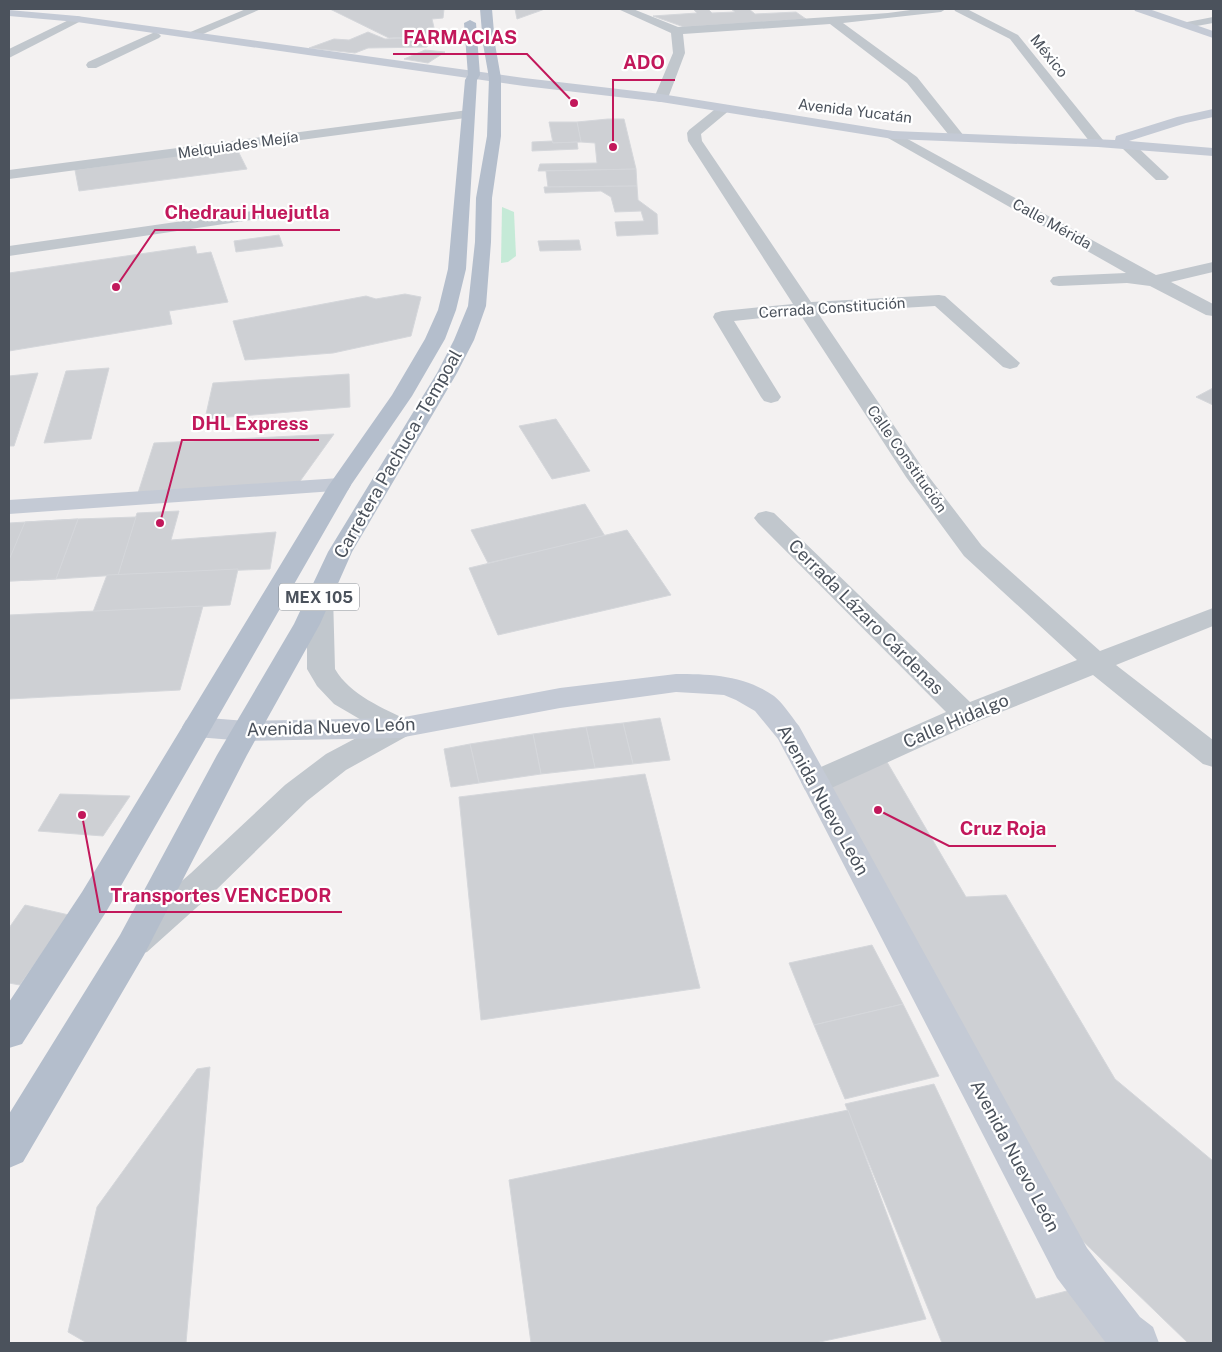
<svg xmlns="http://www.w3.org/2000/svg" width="1222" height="1352" font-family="'Public Sans',sans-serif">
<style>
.green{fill:#c5ead7}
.building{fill:#ced0d4;stroke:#d5d7db}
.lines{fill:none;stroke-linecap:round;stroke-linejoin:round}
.street{fill:#c1c7cd;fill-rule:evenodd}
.secondary{fill:#c4cad5;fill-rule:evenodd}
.primary{fill:#b4becc;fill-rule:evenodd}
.labels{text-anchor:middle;stroke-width:4.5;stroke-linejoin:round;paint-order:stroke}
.far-street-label{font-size:15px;fill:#4b525c;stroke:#fff}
.shield{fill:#fff;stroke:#81868d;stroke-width:1}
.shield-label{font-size:16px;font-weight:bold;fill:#4b525c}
.street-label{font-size:18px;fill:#4b525c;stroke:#fff}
.leader{fill:none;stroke:#c2185b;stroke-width:2}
.callout-dot{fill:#c2185b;stroke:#fff;stroke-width:2}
.callout-label{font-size:19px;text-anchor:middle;font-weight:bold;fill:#c2185b;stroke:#fff;stroke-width:4.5;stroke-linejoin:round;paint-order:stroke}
</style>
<rect width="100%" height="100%" fill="#f3f1f1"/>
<polygon class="green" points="502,207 514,212 516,256 508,262 501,263"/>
<g class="building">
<polygon points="330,9 444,9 443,18 432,19 436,36 389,38"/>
<polygon points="515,9 545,9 517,19"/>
<polygon points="708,9 712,13 735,12 731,9 749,9 755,14 796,12 806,19 684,27 653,16 697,13 694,10"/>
<polygon points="368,32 385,39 439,37 439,44 428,44 427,47 368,48 355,53 309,48 334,39 349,40"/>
<polygon points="425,50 445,52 428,63 404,59"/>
<polygon points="608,119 624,119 636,169 538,171 540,164 597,163 595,143 581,142 577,122"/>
<polygon points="549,122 577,122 581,142 553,143"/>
<polygon points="552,141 553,143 577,142 578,149 532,151 532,142"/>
<polygon points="236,147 247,169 79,191 75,170"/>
<polygon points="636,169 637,186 548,187 546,171"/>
<polygon points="637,186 638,200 657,214 658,234 617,236 615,222 644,221 641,211 615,212 611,197 601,191 545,193 544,187"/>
<polygon points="279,235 283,246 236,252 234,241"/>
<polygon points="579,240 581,250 540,251 538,241"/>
<polygon points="195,246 197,254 211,252 228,302 169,311 172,324 9,351 9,273"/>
<polygon points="405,294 421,297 411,336 333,353 245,360 233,321 366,296 376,299"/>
<polygon points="109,368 91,439 44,443 66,371"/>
<polygon points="38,373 14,446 9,446 9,376"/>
<polygon points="349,374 350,407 205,419 213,383"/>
<polygon points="1213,388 1213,405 1196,397"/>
<polygon points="556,419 590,471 552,479 519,426"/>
<polygon points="334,434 298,484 138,493 154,443"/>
<polygon points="585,504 605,536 488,563 471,530"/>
<polygon points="179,511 171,540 276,532 270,569 118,575 137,513"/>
<polygon points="136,517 118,575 56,579 78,519"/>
<polygon points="78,519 56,579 9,581 9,523"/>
<polygon points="78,519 56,579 9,581 9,560 25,522"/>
<polygon points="627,530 671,595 498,635 469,568"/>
<polygon points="238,569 230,605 93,612 107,575"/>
<polygon points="203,606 180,690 9,699 9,615"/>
<polygon points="660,718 670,760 633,764 623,723"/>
<polygon points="623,723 633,764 595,768 586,727"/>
<polygon points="586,727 595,768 541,774 533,734"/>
<polygon points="533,734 541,774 479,783 470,744"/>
<polygon points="470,744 479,783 451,787 444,749"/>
<polygon points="887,762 966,897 1006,895 1115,1079 1213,1161 1213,1343 1188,1343 1063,1222 825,781"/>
<polygon points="645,774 700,988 481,1020 459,797"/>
<polygon points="60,794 130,796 103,836 38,831"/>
<polygon points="25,905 69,915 20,985 9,983 9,928"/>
<polygon points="872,945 903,1004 814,1025 789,963"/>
<polygon points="903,1004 939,1076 845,1099 814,1025"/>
<polygon points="210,1067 186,1343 87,1343 68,1332 97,1207 197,1069"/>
<polygon points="934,1084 1036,1299 1082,1287 1110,1343 942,1343 845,1104"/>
<polygon points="848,1110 926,1319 815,1343 531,1343 509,1180"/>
</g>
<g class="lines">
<g class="street">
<polygon points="246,9 261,9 196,37 188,37 186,35 188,33"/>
<polygon points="618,9 633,9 678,27 888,13 918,9 946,9 941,12 843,23 917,77 964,136 962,139 952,139 907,83 830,24 683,34 685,53 668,98 661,102 656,101 654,98 673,53 671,33"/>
<polygon points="954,9 967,9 1018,35 1103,140 1105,143 1103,146 1093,146 1010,39 955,11"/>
<polygon points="77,16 81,17 83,19 81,21 9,58 9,49"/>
<polygon points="1213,17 1213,23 1186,28 1180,25 1182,23"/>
<polygon points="155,32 159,34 161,36 159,38 96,68 88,68 86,65 88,62"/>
<polygon points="724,105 731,109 701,134 702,141 811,302 939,295 945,296 1020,363 1017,367 1010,369 1003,367 935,306 818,313 926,473 982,546 1100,651 1213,608 1213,626 1116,665 1213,740 1213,767 1203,764 1093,675 976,722 827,790 816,793 805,790 801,782 805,774 946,712 758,523 754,518 758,513 766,511 774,513 970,702 1077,660 964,556 906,477 800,314 734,321 781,397 778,401 771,403 764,401 761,397 713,317 715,313 722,311 793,304 688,141 687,133 689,130 719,106"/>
<polygon points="468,110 475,114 473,117 9,179 9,170"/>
<polygon points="893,131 1156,275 1213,262 1213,272 1171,282 1213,304 1213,316 1206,315 1150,286 1127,283 1059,286 1053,285 1050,281 1053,277 1059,276 1126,273 888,138 886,135 888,132"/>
<polygon points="1127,141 1132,142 1166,174 1169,177 1166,180 1156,180 1122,148 1120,145 1122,142"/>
<polygon points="266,209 272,211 274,214 272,217 9,256 9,246"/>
<path d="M320,587L329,589L333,595L335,669C350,695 383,708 409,721L413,728L409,735L346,770L307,801L215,891L147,952L135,956L123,952L118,942L123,932L191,873L285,785L326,754L375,728L334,704L317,686L307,669V595L311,589Z"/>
</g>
<g class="secondary">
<polygon points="1134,9 1149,9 1213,31 1213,38 1135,11"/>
<polygon points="9,10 77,16 524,78 661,94 893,131 1115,140 1116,136 1177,117 1213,109 1213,117 1186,123 1129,141 1213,148 1213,156 1098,147 893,139 661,102 524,86 77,22 9,16"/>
<polygon points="340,478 348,480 351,485 348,490 9,514 9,500"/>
<path d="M676,674C710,674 744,675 774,696C783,703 791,716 799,726L1087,1248L1140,1317L1153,1327L1159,1343H1106L1057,1278L801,782L778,739L755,711L736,700L724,695L710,694L676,692L560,708L399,738L246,741L196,737L186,734L182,727L186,720L196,717L246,721L399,718L560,688Z"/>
</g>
<g class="primary">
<polygon points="480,9 492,9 495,44 501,78 501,136 492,198 491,242 486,306 474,340 457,373 352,552 320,624 247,755 144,955 23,1162 9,1168 9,1114 120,935 217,755 294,624 328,552 437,373 454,340 468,306 475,242 476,198 487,136 489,78 483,44"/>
<polygon points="470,20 476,23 480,75 477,80 466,269 456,310 445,339 412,396 351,485 106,912 22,1044 9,1048 9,1002 82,892 329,485 392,395 425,339 438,310 448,269 465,80 468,75 464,23"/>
</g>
</g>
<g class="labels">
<g class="far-street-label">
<text transform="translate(1049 56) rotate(51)" y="5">México</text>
<text transform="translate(855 111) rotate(7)" y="5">Avenida Yucatán</text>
<text transform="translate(238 145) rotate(-8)" y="5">Melquiades Mejía</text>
<text transform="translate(1052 224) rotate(29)" y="5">Calle Mérida</text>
<text transform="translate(832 308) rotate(-4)" y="5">Cerrada Constitución</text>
<text transform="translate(907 459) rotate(55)" y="5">Calle Constitución</text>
</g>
<rect class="shield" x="279" y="583.5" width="80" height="27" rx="4"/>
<g class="shield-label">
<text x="319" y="603">MEX 105</text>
</g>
<g class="street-label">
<text transform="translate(398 454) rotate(-60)" y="6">Carretera Pachuca - Tempoal</text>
<text transform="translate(866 617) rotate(45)" y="6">Cerrada Lázaro Cárdenas</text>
<text transform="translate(956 721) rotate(-23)" y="6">Calle Hidalgo</text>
<text transform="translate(331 727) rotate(-2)" y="6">Avenida Nuevo León</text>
<text transform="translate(823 800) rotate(61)" y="6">Avenida Nuevo León</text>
<text transform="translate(1015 1156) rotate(62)" y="6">Avenida Nuevo León</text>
</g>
</g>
<path class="leader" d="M574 103L527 54H393M613 147L613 80H675M116 287L155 230H340M160 523L182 440H319M878 810L949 846H1056M82 815L100 912H342"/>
<g class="callout-dot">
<circle cx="574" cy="103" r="5"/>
<circle cx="613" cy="147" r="5"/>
<circle cx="116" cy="287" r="5"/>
<circle cx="160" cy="523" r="5"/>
<circle cx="878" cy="810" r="5"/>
<circle cx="82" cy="815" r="5"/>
</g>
<g class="callout-label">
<text x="460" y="44">FARMACIAS</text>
<text x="644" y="69">ADO</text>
<text x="247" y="219">Chedraui Huejutla</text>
<text x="250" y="430">DHL Express</text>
<text x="1003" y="835">Cruz Roja</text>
<text x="221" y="902">Transportes VENCEDOR</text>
</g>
<rect width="1222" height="1352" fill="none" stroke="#4b525c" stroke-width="20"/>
</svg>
